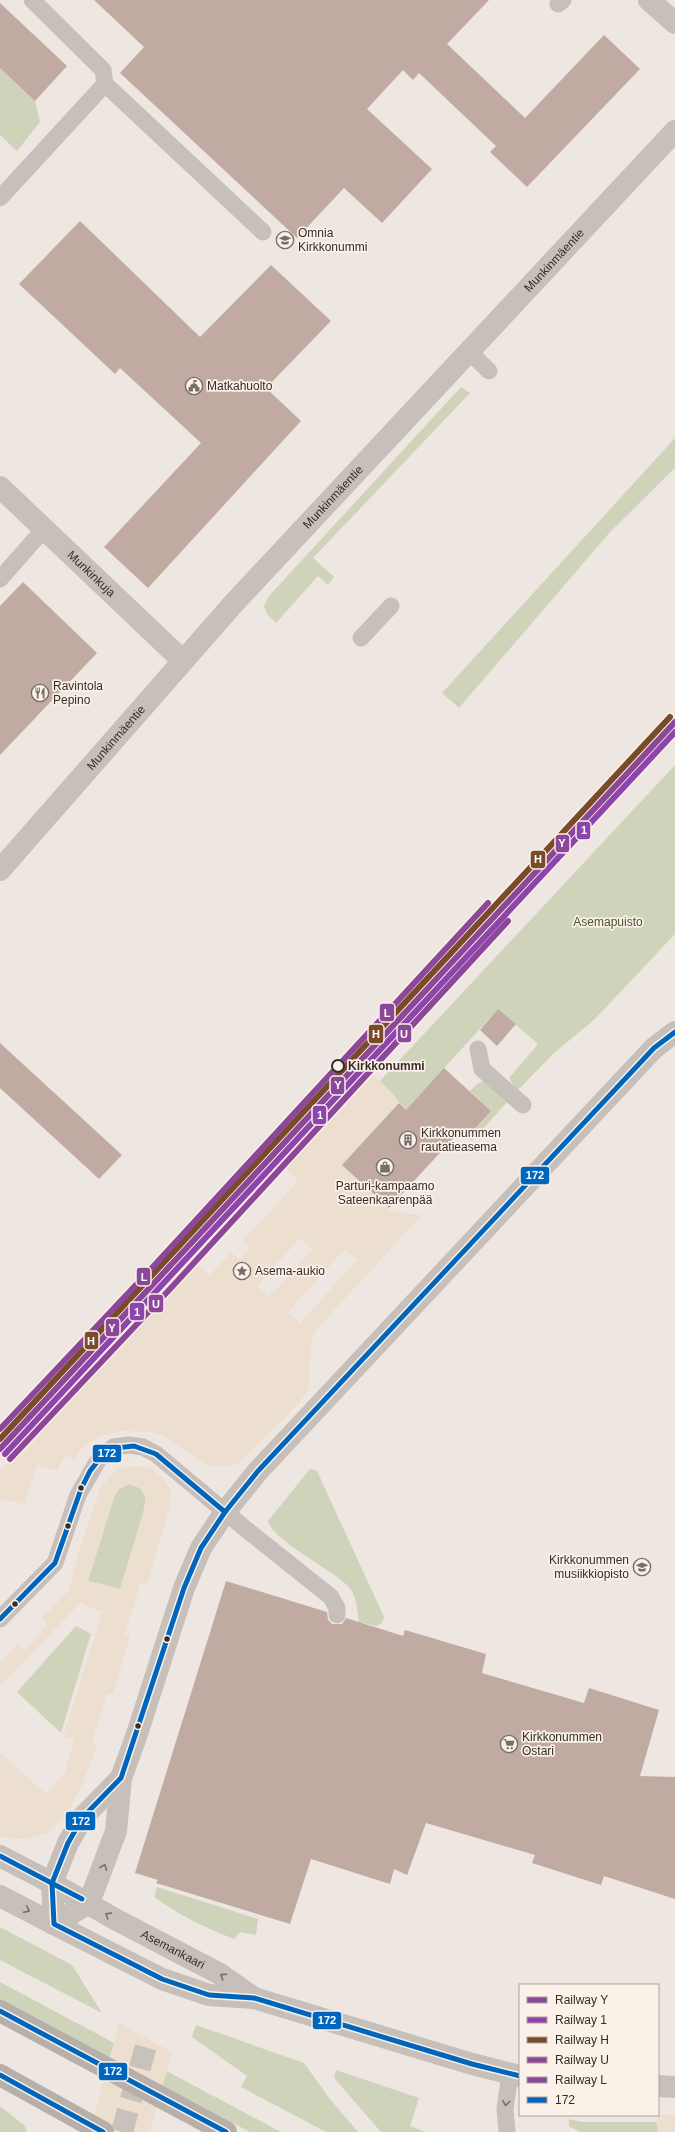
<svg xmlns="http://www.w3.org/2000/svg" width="675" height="2132" font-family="Helvetica,sans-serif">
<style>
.green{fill:#cfd3ba}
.plaza{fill:#ecdfd0;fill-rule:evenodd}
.building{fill:#c1aaa2}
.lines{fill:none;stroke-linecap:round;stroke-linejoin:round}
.pedestrian-tunnel{stroke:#c9c2bc;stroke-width:22;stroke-dasharray:22 11;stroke-linecap:butt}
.service{stroke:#c6bfba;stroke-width:17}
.minor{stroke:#c6bfba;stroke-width:22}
.tertiary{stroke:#c6bfba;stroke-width:22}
.secondary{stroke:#b7afaa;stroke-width:22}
.bus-1-casing{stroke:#faf1e8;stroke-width:8}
.bus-1{stroke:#0065bd;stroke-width:5}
.rail-1-casing{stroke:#faf1e8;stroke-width:9}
.rail-2-casing{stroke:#faf1e8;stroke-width:9}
.rail-3-casing{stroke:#faf1e8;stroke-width:9}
.rail-4-casing{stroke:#faf1e8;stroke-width:9}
.rail-5-casing{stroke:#faf1e8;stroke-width:9}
.rail-1{stroke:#8c4799;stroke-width:6}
.rail-2{stroke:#8e44ad;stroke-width:6}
.rail-3{stroke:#7a4b2a;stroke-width:6}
.rail-4{stroke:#8c4799;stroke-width:6}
.rail-5{stroke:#8c4799;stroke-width:6}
.oneway{stroke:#776e6a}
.stop-dot{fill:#faf1e8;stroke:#372c28;stroke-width:2}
.bus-dot{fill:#372c28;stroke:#faf1e8;stroke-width:1.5}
.labels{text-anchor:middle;stroke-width:3.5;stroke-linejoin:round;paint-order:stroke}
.poi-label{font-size:12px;fill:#372c28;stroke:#faf1e8;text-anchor:start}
.street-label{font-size:12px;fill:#372c28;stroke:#faf1e8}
.park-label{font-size:12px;fill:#47562b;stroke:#faf1e8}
.stop-label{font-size:12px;font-weight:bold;fill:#372c28;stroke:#faf1e8;text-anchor:start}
.line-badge{stroke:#faf1e8;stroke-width:1.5}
.badge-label{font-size:11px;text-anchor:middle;font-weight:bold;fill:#fff}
</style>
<rect width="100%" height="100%" fill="#eee7e1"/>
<g class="green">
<polygon points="0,68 35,101 40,122 17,151 0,135"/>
<polygon points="461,387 470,393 313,558 334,577 328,585 318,576 276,623 267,614 264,606 269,596"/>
<polygon points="675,438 675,468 610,532 459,708 442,693"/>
<polygon points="675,765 675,934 595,1019 554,1053 517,1091 509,1078 538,1044 498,1009 406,1110 380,1081"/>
<polygon points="488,1081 509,1100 472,1141 467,1137 491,1111 470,1091 478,1083"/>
<path d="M310,1469L317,1471L384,1617L382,1623L376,1626L359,1622C357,1611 357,1596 349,1587C332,1569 274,1542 268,1521Z"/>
<polygon points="129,1484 140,1488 146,1498 143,1514 120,1589 88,1581 114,1497 119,1489"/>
<polygon points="76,1626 91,1634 61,1733 17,1692"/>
<path d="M157,1887L258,1919L256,1935L240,1932L234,1939C205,1928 179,1915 154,1897Z"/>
<polygon points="0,1927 72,1965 102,2013 0,1960"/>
<polygon points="0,1982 281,2132 250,2132 0,2001"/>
<polygon points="196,2025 304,2063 330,2099 358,2132 326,2132 241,2087 247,2076 192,2037"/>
<polygon points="336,2070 419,2098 410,2126 426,2132 381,2132 334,2078"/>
<polygon points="0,2106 25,2126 27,2132 0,2132"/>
<polygon points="569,2119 582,2122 657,2122 658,2132 580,2132 569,2126"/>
</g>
<g class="plaza">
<path d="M373,1075L392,1093L399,1103L359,1147L354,1170L351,1174L391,1211L422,1215L316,1330L311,1344L308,1392L286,1417L239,1463L225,1466H207L166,1437L152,1432L121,1431L105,1435L88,1443L79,1451L76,1459L65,1456L57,1471L37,1465L24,1504L1,1499L0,1500V1470L196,1262L210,1275L231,1252L240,1260L250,1246L243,1240L298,1181L285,1169ZM300,1238L312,1249L269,1297L257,1286ZM345,1249L357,1260L300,1323L288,1312Z"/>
<path d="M132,1466L149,1467L162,1477L171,1490L169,1510L147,1584L141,1582L127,1626L125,1634L130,1636L113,1694L107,1693L92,1742L98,1743L82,1785L67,1814L49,1832L25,1839L0,1837V1752L46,1794L65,1772L74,1740L63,1737L102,1612L80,1603L0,1687V1663L17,1645L24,1650L48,1624L42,1618L69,1590L79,1551L101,1487L116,1470ZM129,1484L140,1488L146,1498L143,1514L120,1589L88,1581L114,1497L119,1489Z"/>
<polygon points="119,2023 172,2052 150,2132 90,2132"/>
<polygon points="657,2115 675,2115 675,2132 658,2132"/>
</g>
<g class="building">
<polygon points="94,0 489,0 447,44 525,118 604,35 640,69 527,187 490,152 496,146 419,73 413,80 403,70 367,109 432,169 382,223 344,188 297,238 120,73 144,47"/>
<polygon points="0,3 67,66 35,101 0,68"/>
<polygon points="80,221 200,337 271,265 331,321 266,388 301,421 148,588 104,547 201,443 120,368 115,374 19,284"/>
<polygon points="23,582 97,653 0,755 0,606"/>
<polygon points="498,1009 516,1024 497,1046 480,1030"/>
<polygon points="0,1043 122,1155 99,1179 0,1088"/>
<polygon points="444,1068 491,1111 467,1137 460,1131 389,1208 342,1165 399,1103 406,1110"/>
<polygon points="226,1581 327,1612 328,1620 332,1624 342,1624 346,1618 403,1636 405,1630 486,1654 482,1673 584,1703 589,1688 659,1710 640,1776 675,1777 675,1899 604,1876 601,1885 532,1863 535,1855 426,1823 407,1875 394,1869 390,1884 311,1859 290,1924 156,1883 158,1880 135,1873"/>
</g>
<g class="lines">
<polyline class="pedestrian-tunnel" points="122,2132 148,2039"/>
<g class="service">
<polyline points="32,0 103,70 105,84"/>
<polyline points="558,4 563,0"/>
<polyline points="0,198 105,84 263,232"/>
<polyline points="469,351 489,371"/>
<polyline points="0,579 44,529"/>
<polyline points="361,638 391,606"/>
<polyline points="478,1049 482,1069 523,1105"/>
<polyline points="0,1619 55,1563 78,1495 100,1457 114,1447 129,1445 143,1447 156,1454 247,1530 331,1597 337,1608 337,1615"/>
<polyline points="507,2132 505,2109 510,2074"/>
</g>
<g class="minor">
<polyline points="649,0 675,23"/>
<path id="s1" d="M0,487L183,661"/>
<polyline points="0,1856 52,1883"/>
<polyline points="0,1896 54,1924"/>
</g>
<g class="tertiary">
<path id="s2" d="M0,870L234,603L675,131"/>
<path id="s3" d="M52,1883L113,1918L220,1974L254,1998"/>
<polyline points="54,1924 89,1903 116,1831 121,1778 136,1737 184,1588 201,1548 225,1512 258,1471 654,1048 675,1032"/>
<polyline points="54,1924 162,1979 209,1995 254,1998 472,2064 520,2076"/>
<polyline points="54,1924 52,1883 68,1843 83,1817 121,1778"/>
<polyline points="658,2086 675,2087"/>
</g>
<g class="secondary">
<polyline points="0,2011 226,2132"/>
<polyline points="0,2075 103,2132"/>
</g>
<defs>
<g id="bus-1">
<polyline points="0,1619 55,1563 81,1489 90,1471 101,1457 116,1448 134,1446 156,1454 225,1512"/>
<polyline points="0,1856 82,1899"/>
<polyline points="0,2011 226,2132"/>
<polyline points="0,2075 103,2132"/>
<polyline points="520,2076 472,2064 254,1998 209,1995 162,1979 54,1924 52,1883 68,1843 83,1817 121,1778 184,1588 201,1548 225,1512 258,1471 654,1048 675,1032"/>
</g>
</defs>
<use href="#bus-1" class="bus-1-casing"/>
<use href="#bus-1" class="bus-1"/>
<defs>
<polyline id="rail-1" points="0,1449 675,722"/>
<polyline id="rail-2" points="5,1454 675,732"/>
<polyline id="rail-3" points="0,1439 670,717"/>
<polyline id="rail-4" points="10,1459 170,1289 508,921"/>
<polyline id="rail-5" points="0,1429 150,1270 488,903"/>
</defs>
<use href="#rail-1" class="rail-1-casing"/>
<use href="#rail-2" class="rail-2-casing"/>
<use href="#rail-3" class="rail-3-casing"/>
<use href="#rail-4" class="rail-4-casing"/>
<use href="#rail-5" class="rail-5-casing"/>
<use href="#rail-1" class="rail-1"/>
<use href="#rail-2" class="rail-2"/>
<use href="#rail-3" class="rail-3"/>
<use href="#rail-4" class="rail-4"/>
<use href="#rail-5" class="rail-5"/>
</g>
<defs><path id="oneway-chevron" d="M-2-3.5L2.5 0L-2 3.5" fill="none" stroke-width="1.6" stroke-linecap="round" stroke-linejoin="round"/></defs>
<g class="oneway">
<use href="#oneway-chevron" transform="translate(104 1867) rotate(-68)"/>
<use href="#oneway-chevron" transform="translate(27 1910) rotate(27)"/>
<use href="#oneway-chevron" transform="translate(108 1915) rotate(-148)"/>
<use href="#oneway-chevron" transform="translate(223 1976) rotate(-146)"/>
<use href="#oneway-chevron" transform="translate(506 2103) rotate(96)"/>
</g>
<defs>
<symbol id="school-ring" viewBox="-11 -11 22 22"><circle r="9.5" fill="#faf1e8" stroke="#776d69" stroke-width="1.5"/><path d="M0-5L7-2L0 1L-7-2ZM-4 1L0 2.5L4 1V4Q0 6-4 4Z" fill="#776d69"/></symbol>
<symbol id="civic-ring" viewBox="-11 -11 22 22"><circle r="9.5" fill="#faf1e8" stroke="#776d69" stroke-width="1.5"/><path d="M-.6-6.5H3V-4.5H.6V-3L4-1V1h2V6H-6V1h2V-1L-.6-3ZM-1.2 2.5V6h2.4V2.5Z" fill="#776d69"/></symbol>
<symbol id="restaurant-ring" viewBox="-11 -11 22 22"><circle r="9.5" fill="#faf1e8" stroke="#776d69" stroke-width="1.5"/><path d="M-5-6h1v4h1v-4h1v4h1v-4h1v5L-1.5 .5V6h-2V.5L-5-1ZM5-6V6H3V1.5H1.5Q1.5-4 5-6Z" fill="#776d69"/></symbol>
<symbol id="building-ring" viewBox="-11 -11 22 22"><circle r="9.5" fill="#faf1e8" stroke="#776d69" stroke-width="1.5"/><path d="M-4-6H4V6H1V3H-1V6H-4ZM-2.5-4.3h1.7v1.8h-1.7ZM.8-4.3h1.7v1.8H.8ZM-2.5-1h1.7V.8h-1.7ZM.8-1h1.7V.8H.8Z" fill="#776d69"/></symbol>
<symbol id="shop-ring" viewBox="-11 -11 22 22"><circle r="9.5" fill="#faf1e8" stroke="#776d69" stroke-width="1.5"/><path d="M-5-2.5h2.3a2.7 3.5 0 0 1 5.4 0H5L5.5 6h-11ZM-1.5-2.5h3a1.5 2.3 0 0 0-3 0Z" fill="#776d69"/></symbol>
<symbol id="sight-ring" viewBox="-11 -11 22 22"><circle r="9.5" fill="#faf1e8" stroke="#776d69" stroke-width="1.5"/><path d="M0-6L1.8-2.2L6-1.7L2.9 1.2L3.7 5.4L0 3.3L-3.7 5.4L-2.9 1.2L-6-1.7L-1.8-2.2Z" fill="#776d69"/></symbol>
<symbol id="university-ring" viewBox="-11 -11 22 22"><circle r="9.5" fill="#faf1e8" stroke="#776d69" stroke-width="1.5"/><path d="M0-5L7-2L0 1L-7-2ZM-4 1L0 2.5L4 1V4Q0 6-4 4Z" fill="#776d69"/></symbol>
<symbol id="supermarket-ring" viewBox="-11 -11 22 22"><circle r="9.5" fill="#faf1e8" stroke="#776d69" stroke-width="1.5"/><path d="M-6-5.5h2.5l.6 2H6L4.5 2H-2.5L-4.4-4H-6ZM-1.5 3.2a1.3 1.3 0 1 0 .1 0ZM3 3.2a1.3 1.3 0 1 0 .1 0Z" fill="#776d69"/></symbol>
</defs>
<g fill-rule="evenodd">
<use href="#school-ring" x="275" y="230" width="20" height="20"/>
<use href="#civic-ring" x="184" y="376" width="20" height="20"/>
<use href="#restaurant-ring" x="30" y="683" width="20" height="20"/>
<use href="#building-ring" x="398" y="1130" width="20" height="20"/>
<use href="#shop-ring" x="375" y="1157" width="20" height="20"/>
<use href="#sight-ring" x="232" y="1261" width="20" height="20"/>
<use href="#university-ring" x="632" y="1557" width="20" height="20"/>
<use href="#supermarket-ring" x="499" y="1734" width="20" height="20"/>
</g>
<circle class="stop-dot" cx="338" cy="1066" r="6"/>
<g class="bus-dot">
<circle cx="81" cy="1488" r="3.5"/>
<circle cx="68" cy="1526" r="3.5"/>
<circle cx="15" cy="1604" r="3.5"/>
<circle cx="167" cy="1639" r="3.5"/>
<circle cx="138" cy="1726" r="3.5"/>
</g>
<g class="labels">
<g class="poi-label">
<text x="298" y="237">Omnia<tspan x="298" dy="14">Kirkkonummi</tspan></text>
<text x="207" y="390">Matkahuolto</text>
<text x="53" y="690">Ravintola<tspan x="53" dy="14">Pepino</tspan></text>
<text x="421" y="1137">Kirkkonummen<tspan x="421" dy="14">rautatieasema</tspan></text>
<text x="385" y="1190" text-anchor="middle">Parturi-kampaamo<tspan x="385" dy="14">Sateenkaarenpää</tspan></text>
<text x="255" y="1275">Asema-aukio</text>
<text x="629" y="1564" text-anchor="end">Kirkkonummen<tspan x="629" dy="14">musiikkiopisto</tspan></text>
<text x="522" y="1741">Kirkkonummen<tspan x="522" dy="14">Ostari</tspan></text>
</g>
<g class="street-label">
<text dy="4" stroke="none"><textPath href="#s2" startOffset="824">Munkinmäentie</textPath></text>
<text dy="4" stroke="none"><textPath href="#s2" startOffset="500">Munkinmäentie</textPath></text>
<text dy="4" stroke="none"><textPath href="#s1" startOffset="126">Munkinkuja</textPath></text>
<text dy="4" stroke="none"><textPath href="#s2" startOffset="176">Munkinmäentie</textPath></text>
<text dy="4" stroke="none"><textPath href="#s3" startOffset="138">Asemankaari</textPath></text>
</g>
<g class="park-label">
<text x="608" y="926">Asemapuisto</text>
</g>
<g class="stop-label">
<text x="348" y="1070">Kirkkonummi</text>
</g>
</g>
<g class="line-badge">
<rect x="576" y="821" width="15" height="19" rx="4" fill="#8e44ad"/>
<rect x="555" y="834" width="15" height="19" rx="4" fill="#8c4799"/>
<rect x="530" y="850" width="16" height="19" rx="4" fill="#7a4b2a"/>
<rect x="379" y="1003" width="16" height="19" rx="4" fill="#8c4799"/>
<rect x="397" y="1024" width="15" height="19" rx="4" fill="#8c4799"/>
<rect x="368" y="1024" width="16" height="20" rx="4" fill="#7a4b2a"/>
<rect x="330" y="1076" width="15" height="19" rx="4" fill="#8c4799"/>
<rect x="312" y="1105" width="15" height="20" rx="4" fill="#8e44ad"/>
<rect x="520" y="1166" width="30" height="19" rx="4" fill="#0065bd"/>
<rect x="136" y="1267" width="15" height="19" rx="4" fill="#8c4799"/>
<rect x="148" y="1294" width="16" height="19" rx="4" fill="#8c4799"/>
<rect x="129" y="1302" width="16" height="19" rx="4" fill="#8e44ad"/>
<rect x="105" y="1318" width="15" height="19" rx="4" fill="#8c4799"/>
<rect x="84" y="1331" width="15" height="19" rx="4" fill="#7a4b2a"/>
<rect x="92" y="1444" width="30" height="19" rx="4" fill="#0065bd"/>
<rect x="65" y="1811" width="31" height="20" rx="4" fill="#0065bd"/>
<rect x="312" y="2011" width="30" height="19" rx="4" fill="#0065bd"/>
<rect x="98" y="2062" width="30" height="19" rx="4" fill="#0065bd"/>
</g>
<g class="badge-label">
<text x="584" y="834">1</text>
<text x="562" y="847">Y</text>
<text x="538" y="863">H</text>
<text x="387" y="1017">L</text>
<text x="404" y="1038">U</text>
<text x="376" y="1038">H</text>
<text x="338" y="1089">Y</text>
<text x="320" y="1119">1</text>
<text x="535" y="1179">172</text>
<text x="144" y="1281">L</text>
<text x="156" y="1308">U</text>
<text x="137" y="1316">1</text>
<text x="112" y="1332">Y</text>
<text x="91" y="1345">H</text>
<text x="107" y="1457">172</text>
<text x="81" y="1825">172</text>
<text x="327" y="2024">172</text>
<text x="113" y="2075">172</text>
</g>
<rect x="519" y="1984" width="140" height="132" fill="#faf1e8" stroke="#aca29b"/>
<rect x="527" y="1997" width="20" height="6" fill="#8c4799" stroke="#aca29b"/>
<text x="555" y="2004" font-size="12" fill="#372c28">Railway Y</text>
<rect x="527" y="2017" width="20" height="6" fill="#8e44ad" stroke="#aca29b"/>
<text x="555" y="2024" font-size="12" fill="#372c28">Railway 1</text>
<rect x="527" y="2037" width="20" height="6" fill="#7a4b2a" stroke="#aca29b"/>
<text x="555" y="2044" font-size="12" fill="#372c28">Railway H</text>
<rect x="527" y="2057" width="20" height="6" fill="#8c4799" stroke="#aca29b"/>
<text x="555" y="2064" font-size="12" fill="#372c28">Railway U</text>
<rect x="527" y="2077" width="20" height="6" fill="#8c4799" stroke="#aca29b"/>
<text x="555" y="2084" font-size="12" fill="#372c28">Railway L</text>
<rect x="527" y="2097" width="20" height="6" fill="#0065bd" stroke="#aca29b"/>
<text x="555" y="2104" font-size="12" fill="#372c28">172</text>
</svg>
